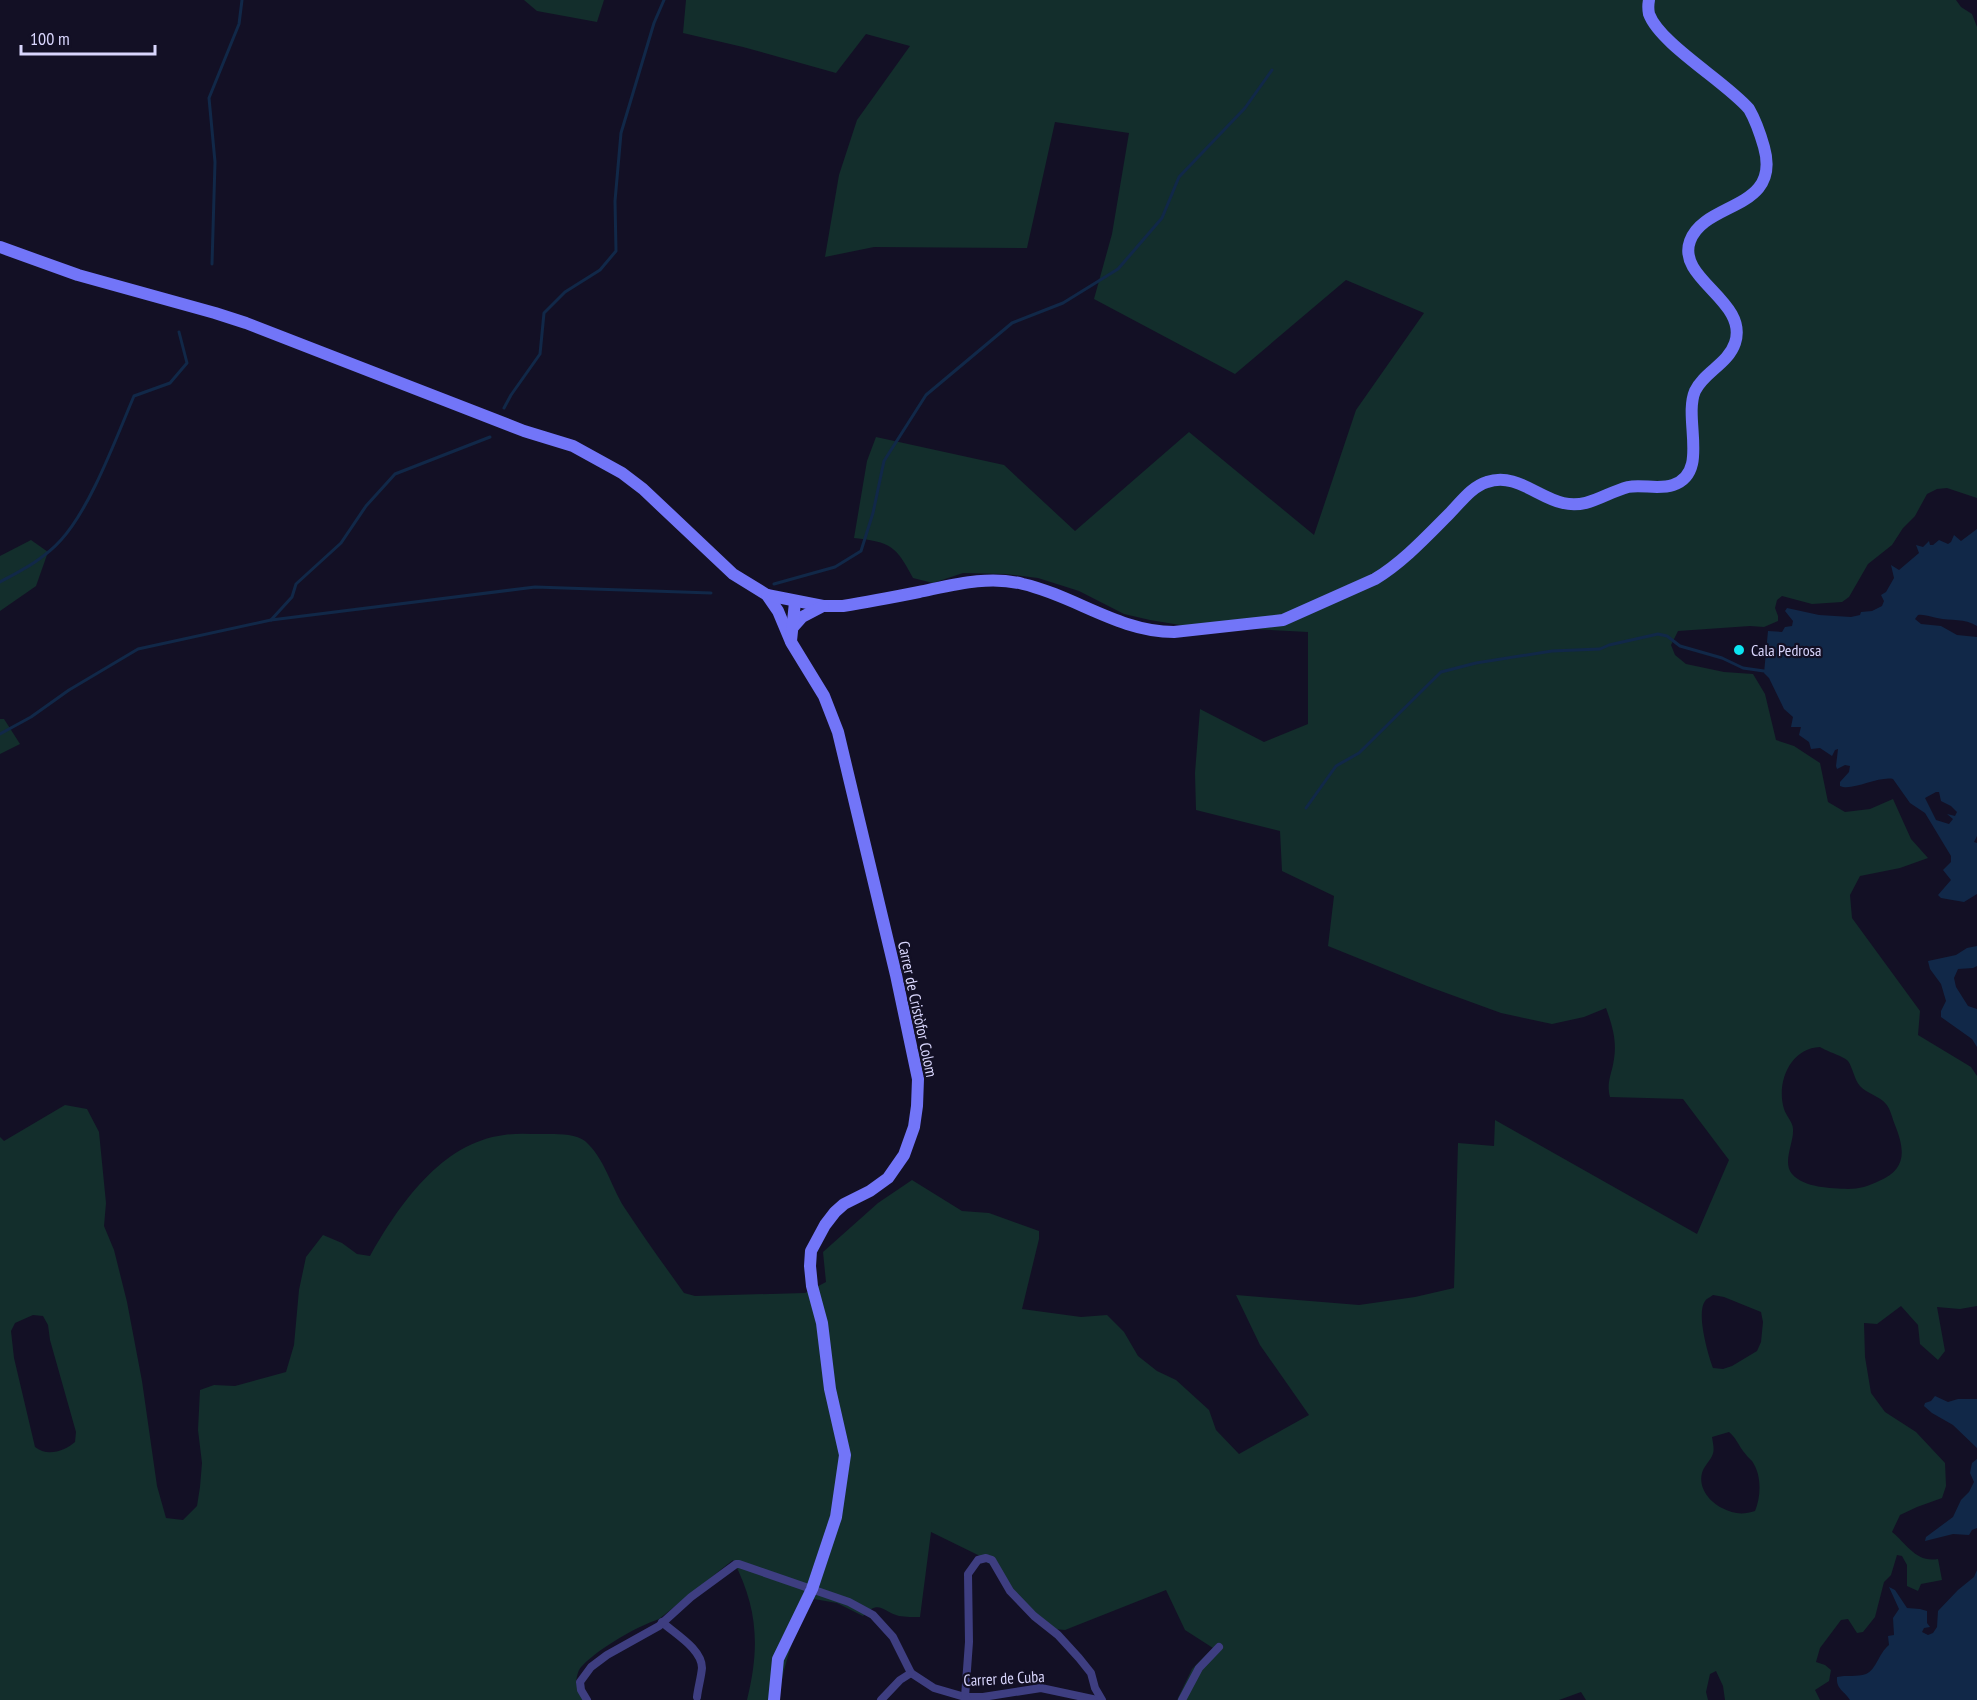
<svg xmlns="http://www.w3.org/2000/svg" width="1977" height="1700" font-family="'PT Sans Narrow',sans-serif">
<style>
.green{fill:#132e2c;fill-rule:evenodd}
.water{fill:#112848;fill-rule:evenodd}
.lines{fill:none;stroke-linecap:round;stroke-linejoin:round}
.stream{stroke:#112848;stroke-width:3}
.street{stroke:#3e3e81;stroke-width:8}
.secondary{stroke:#7275f8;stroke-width:12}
.poi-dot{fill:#0ce6f2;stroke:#131025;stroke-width:2}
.labels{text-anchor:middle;stroke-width:4.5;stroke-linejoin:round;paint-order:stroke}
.poi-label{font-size:16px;fill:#d9d6fd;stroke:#131025;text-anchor:start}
.street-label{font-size:16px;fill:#d9d6fd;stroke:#131025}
</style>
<rect width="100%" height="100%" fill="#131025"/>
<g class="green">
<polygon points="524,0 604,0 597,22 537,11"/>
<path d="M686,0H1956L1961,7L1972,14L1977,27V498L1947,488L1937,489L1927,494L1915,516L1903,528L1892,545L1868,564L1849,597L1842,602L1812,604L1782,596L1777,600L1775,608L1778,616V621L1764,627L1750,626L1678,631L1671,645L1675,655L1686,664L1724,672L1753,674L1765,694L1776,740L1794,746L1820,763L1828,802L1845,812L1870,809L1893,799L1911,839L1928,858L1900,868L1860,876L1850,895L1852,918L1920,1011L1918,1035L1971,1067L1977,1076V1306L1960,1309L1937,1307L1945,1351L1938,1360L1920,1344L1918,1325L1901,1306L1877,1324L1864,1323L1865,1357L1871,1393L1885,1412L1916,1432L1945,1463L1946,1486L1942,1498L1917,1507L1900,1515L1892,1532C1907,1544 1916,1563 1938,1559L1942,1580L1921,1584L1918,1591L1907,1586V1565L1902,1556L1897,1555L1891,1575L1884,1582L1875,1617L1863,1632L1857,1633L1848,1619L1841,1620L1820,1648L1816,1662L1825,1665L1831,1670L1829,1681L1815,1690L1820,1700H1725L1723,1686L1716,1671L1710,1674L1706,1692L1708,1700H1586L1581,1692L1559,1700H1177L1192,1669L1213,1648L1185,1630L1166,1590L1065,1630L1044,1628L993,1567L978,1555L931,1532L920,1617C913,1617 906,1617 899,1616C882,1611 879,1599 863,1616L837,1603L814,1599C797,1618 781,1674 779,1700H747C760,1647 758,1608 733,1560L659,1619C636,1627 601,1647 583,1665C578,1669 577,1676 576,1682L587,1700H0V1137L4,1141L65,1105L87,1109L99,1132L106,1203L104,1226L114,1250L127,1302L142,1381L157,1486L166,1518L183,1520L197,1506L200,1487L202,1463L198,1430L200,1390L214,1385L235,1386L286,1372L294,1345L299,1290L306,1257L323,1235L342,1243L357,1254L370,1256C399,1205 441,1143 504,1135C516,1133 529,1134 541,1134C553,1134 575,1133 585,1141C605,1159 610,1184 624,1207C643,1236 664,1265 684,1293L695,1296L805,1293L826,1282L823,1252L878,1203L912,1180L962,1211L989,1213L1039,1231V1239L1022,1309L1081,1317L1107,1315L1124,1332L1138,1356L1157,1371L1176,1380L1209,1410L1216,1430L1239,1454L1309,1415L1260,1345L1236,1295L1359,1305L1415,1297L1454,1288L1458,1143L1494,1146L1495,1120L1697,1234L1729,1160L1683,1099L1610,1097C1606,1082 1612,1074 1614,1059C1617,1040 1612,1025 1606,1008L1584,1017L1552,1024L1501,1013L1427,986L1328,946L1334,896L1282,871L1280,831L1196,810L1195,773L1200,709L1264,742L1308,724V632L1180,625L1150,620L1124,614L1079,591L1038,578L1005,574L963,573L933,583L913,578C896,546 891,542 854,538L867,461L876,437L1004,465L1075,531L1189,432L1314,535L1356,410L1424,313L1346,280L1235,374L1094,299L1112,234L1129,133L1055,122L1027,248L874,247L825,257L839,175L857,120L910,46L866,34L836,73L743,47L683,33ZM1820,1047C1826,1051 1845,1057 1848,1061C1853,1068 1854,1079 1860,1086C1867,1094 1880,1096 1886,1104C1891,1110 1892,1118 1895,1125C1905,1150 1907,1169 1879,1181C1869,1186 1859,1189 1848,1189C1831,1188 1804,1188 1792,1174C1782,1162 1794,1143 1793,1129C1793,1122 1786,1116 1784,1109C1776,1083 1790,1048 1820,1047ZM1713,1295L1724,1297L1761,1312L1763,1322L1761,1342L1757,1351L1732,1366L1723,1369L1713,1368C1708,1355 1696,1313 1705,1301C1707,1298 1711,1297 1713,1295ZM33,1315L43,1316L48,1325L50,1340L76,1432L75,1442C65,1451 47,1457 35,1447L14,1358L11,1331L15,1323ZM1729,1432C1736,1438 1738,1444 1743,1451C1746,1455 1749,1458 1752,1461C1762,1475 1761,1497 1755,1511C1743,1515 1733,1514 1722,1508C1710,1502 1698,1488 1702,1473C1704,1466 1709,1462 1712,1456C1715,1450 1713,1444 1712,1437Z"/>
<polygon points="31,540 48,552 36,586 0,611 0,556"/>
<polygon points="0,719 4,719 20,744 0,754"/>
</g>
<g class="water">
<path d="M1977,529V626C1964,618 1952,621 1937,618C1930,617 1925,614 1918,615L1915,619L1921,624L1941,626L1957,635L1977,637V836L1974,842L1977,843V894L1964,902L1941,898L1938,895L1951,880L1943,870L1951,862V856L1925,813L1910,803L1893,779C1878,776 1851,792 1840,786V782L1849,772L1850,766L1845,765L1837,769L1836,766L1838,749L1835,750L1832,756L1820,748L1811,749L1809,742L1799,735L1801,727H1791L1793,717L1784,709L1769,678L1764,673L1768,631L1782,632L1785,627L1792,626L1793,621L1785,611L1787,608L1819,615L1851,617L1860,615L1861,612L1872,611L1882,606L1884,601L1881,595L1886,592L1894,578L1891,565L1899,570L1919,553L1916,545L1923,547L1929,541L1930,545H1933L1939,540L1948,544L1951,542L1954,535L1961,541ZM1936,792H1939L1941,801L1951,806L1957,812L1955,816L1947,814L1953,819L1949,824L1936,820L1925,798Z"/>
<polygon points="1977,946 1977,966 1973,968 1958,969 1954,978 1956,987 1968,1006 1977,1009 1977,1047 1972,1039 1941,1017 1941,1011 1946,1001 1941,984 1930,969 1928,961 1956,955 1967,948"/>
<polygon points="1935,1396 1948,1402 1958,1399 1977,1399 1977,1448 1953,1425 1932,1413 1924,1406 1925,1403 1931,1401"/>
<polygon points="1977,1459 1977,1528 1972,1530 1969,1535 1953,1534 1925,1541 1926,1537 1953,1517 1961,1500 1969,1492 1974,1482 1970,1473 1972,1463"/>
<path d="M1977,1570V1700H1850C1845,1691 1836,1690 1837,1677C1846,1675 1857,1677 1866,1674C1877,1669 1878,1654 1889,1645L1888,1636L1894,1635L1893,1618L1899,1609L1889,1587L1895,1590L1907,1608L1920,1609L1927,1611V1623L1930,1627L1924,1628L1922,1632L1928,1635L1933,1633L1937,1627L1938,1611L1958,1590L1974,1577Z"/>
</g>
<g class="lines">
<g class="stream">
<polyline points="212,264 215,162 209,98 239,24 242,0"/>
<polyline points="504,408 511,395 540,354 544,313 565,292 600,270 616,251 615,201 621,133 654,23 664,0"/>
<path d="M0,582C22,570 44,559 61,540C91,507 116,438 134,396L170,383L187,363L179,332"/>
<polyline points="774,584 835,567 861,551 873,513 884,461 926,395 1012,323 1063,303 1118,269 1162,218 1179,177 1245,108 1272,70"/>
<polyline points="271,620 292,597 296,584 341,543 366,506 395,474 490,437"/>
<polyline points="0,734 31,717 69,690 138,649 271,620 535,587 711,593"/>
<polyline points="1306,808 1336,766 1359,753 1441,672 1476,663 1552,651 1600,649 1609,645 1658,634 1667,636 1680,646 1722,658 1743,668 1764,671"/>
</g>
<g class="street">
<path d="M662,1622C675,1634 702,1649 702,1668C701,1678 698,1688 697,1697"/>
<polyline points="587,1700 581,1690 580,1682 591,1667 607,1655 659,1626 691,1597 736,1564 739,1564 849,1602 873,1615 893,1637 911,1673 934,1688 965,1697 983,1697 1041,1688 1097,1700"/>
<polyline points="881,1700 900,1680 911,1673"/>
<polyline points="967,1700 965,1697 969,1642 968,1574 978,1560 986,1558 992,1560 1010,1591 1034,1616 1058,1635 1079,1658 1091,1673 1095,1688 1102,1700"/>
<polyline points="1182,1700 1199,1668 1219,1647"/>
</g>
<g class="secondary">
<polyline points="0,247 78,275 215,313 246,323 524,431 573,446 622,473 643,489 733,574 767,595 778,611 791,642 824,696 838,732 896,975 918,1079 917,1106 914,1127 904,1155 888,1178 870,1191 844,1204 835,1212 825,1225 811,1251 810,1266 812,1286 822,1323 830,1389 845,1455 836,1517 812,1589 778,1659 774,1700"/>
<path d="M767,595L823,606H843C868,602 894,597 919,592C953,585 988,575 1023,584C1075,596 1119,632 1174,632L1283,620L1375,579C1403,562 1426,537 1449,514C1461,502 1471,487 1487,482C1515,472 1537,497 1563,503C1588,509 1605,493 1628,487C1642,484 1658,490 1673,485C1710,473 1683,419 1695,391C1704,372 1728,364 1735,343C1749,301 1676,279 1690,241C1704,201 1782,211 1764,147C1760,133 1756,121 1749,109C1726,82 1660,44 1649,14C1648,9 1648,5 1649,0"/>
<polyline points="794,626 802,617 823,606"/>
<polyline points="791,641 795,602"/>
</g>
</g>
<circle class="poi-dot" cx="1739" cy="650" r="6"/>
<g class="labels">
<g class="poi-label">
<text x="1751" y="656">Cala Pedrosa</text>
</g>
<g class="street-label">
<text transform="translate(918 1009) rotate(78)" y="6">Carrer de Cristòfor Colom</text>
<text transform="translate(1004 1678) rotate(-3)" y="6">Carrer de Cuba</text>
</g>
</g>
<path d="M21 45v9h134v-9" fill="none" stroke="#d9d6fd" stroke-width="3"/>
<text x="30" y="45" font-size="18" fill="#d9d6fd" stroke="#131025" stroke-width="4.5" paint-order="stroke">100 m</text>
</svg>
